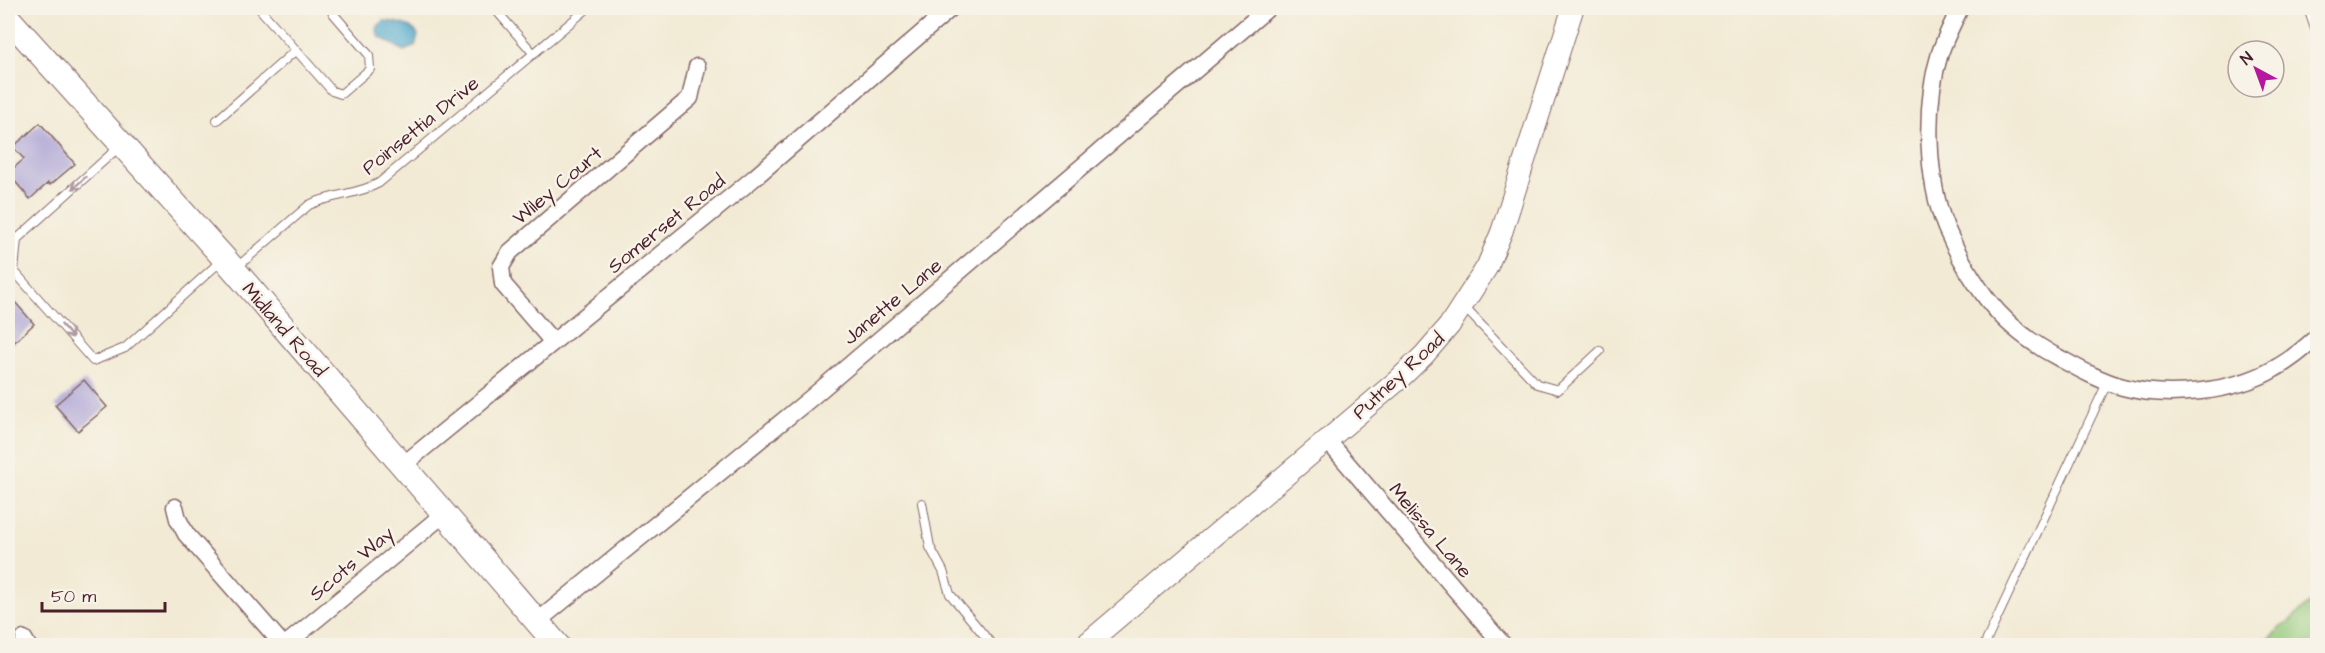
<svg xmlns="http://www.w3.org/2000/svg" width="2325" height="653" font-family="'Architects Daughter',sans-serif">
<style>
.green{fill:#96cb7d;stroke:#707554;stroke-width:1.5}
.water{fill:#50a9cd;stroke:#4d647c;stroke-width:1.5}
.building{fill:#ada5d7}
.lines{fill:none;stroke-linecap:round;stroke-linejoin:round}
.service-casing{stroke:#856666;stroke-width:10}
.minor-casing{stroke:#856666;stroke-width:19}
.tertiary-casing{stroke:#856666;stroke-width:23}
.secondary-casing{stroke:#856666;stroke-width:26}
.service{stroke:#fff;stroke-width:8}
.minor{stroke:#fff;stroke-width:16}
.tertiary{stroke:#fff;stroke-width:21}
.secondary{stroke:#fff;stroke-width:24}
.oneway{stroke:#ae9aa0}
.labels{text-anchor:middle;stroke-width:5;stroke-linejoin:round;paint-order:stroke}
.street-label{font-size:20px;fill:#4a1f2b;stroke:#f7f3e8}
</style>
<rect width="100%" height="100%" fill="#f7f3e8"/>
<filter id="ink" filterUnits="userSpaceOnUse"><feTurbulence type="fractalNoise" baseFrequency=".0167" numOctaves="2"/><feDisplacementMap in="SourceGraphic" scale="12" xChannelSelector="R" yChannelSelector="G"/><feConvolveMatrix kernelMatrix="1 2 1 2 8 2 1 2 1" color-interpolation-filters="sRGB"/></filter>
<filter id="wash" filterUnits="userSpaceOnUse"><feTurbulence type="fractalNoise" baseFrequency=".008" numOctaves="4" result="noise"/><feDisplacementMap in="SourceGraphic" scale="24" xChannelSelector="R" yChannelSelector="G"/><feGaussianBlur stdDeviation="1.35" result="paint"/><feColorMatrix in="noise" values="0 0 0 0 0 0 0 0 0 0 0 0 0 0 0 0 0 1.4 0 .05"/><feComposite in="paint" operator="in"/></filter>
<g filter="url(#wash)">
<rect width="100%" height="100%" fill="#f2ead4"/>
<polygon class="green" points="2317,597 2317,645 2261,645 2316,598"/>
<path class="water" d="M384,21C395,22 412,24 418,35L415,46L404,51L378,36L377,27Z"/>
<g id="blocks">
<g class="building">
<polygon points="40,123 75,164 50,185 48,183 30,199 8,173 24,159 13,147"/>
<polygon points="8,294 34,324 8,348"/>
<polygon points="84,380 107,407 78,431 55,405"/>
</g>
</g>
</g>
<g filter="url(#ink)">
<use href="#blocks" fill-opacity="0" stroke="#856666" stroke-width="1.5"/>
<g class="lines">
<defs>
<g id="service">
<polyline points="259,8 332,91 341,94 370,69 369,55 332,12 337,8"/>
<polyline points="494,8 534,54"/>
<polyline points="2306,8 2310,14 2318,38"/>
<polyline points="217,120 296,50"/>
<polyline points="120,146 17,239 14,271 93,361 125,348 222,260"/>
<path d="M236,268L309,205C332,194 357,195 379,183L588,8"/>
<polyline points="1464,307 1537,384 1558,390 1600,351"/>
<polyline points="922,503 930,547 943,571 950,594 993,646"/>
<path d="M1036,646C1043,641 1050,641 1057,646"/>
<polyline points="1984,646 2108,381"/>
</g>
<g id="minor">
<path d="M1960,8C1953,23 1945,38 1940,53C1924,104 1926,179 1946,228C1957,253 1971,278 1987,299C2006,324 2034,345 2061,359C2081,370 2101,381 2123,387C2168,399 2234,392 2274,369C2291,360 2304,349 2318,336"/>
<polyline points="553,342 503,284 501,267 510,252 690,98 697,67"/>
<polyline points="1327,440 1504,646"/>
<polyline points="403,465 754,178 951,8"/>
<polyline points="175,507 178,519 186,534 284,646"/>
<polyline points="538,621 811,398 1268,8"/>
<polyline points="24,639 28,646"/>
<polyline points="284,646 445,513"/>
</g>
<polyline id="tertiary" points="1084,646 1397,381 1424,355 1449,326 1487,267 1502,231 1573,8"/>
<polyline id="secondary" points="8,18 224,258 558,646"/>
</defs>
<use href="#service" class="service-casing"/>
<use href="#minor" class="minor-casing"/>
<use href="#tertiary" class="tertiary-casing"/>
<use href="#secondary" class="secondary-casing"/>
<use href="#service" class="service"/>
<use href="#minor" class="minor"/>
<use href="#tertiary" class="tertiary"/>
<use href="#secondary" class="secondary"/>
</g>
<defs><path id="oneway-shaft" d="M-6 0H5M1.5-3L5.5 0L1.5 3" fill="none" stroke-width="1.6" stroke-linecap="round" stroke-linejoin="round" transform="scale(1.5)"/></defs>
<g class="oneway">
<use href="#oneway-shaft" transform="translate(79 183) rotate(138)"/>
<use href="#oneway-shaft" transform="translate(67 331) rotate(49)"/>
</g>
</g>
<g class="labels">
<g class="street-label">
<text transform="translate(420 125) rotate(-39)" y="7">Poinsettia Drive</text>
<text transform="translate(557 185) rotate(-40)" y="7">Wiley Court</text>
<text transform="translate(666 223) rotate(-39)" y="7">Somerset Road</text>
<text transform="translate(892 301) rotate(-40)" y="7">Janette Lane</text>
<text transform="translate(285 329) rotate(49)" y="7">Midland Road</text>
<text transform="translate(1398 375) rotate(-43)" y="7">Putney Road</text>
<text transform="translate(1431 530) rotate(50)" y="7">Melissa Lane</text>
<text transform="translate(351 563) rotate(-40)" y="7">Scots Way</text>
</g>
</g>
<rect width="2325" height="653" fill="none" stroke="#f7f3e8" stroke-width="30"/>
<g transform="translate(2256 69) rotate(319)"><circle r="28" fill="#f7f3e8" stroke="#b29e9c" stroke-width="1.5"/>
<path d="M0-4.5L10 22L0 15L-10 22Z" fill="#b5179e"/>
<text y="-9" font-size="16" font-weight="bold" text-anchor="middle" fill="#4a1f2b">N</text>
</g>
<path d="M42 602v9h123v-9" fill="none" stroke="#4a1f2b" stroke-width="3"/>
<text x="51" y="602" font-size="18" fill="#4a1f2b" stroke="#f7f3e8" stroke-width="4.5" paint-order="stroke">50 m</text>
</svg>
